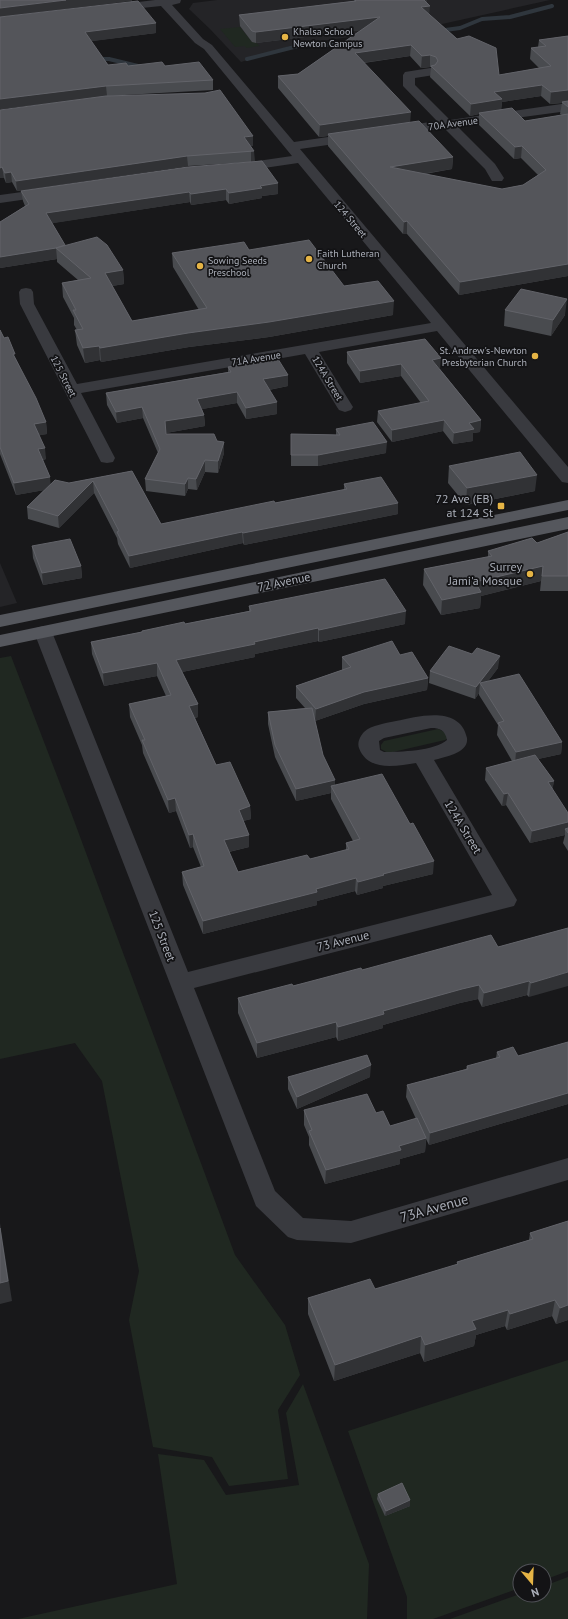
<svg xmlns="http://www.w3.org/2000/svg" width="568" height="1619" font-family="'PT Sans',sans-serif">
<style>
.built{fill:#242427}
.green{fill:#202821}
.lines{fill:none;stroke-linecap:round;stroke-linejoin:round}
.stream{stroke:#2f363d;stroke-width:4}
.minor{fill:#393a3f;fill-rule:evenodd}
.major{fill:#55575d;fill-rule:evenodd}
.wall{fill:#494b4f;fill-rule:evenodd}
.shaded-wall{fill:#313235}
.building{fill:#54555a;stroke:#626369}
.poi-dot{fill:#e5b445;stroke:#131315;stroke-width:1.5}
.labels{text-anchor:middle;stroke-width:3.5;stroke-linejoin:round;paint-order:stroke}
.far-poi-label{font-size:10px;fill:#abafb9;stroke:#131315;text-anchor:start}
.far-street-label{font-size:10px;fill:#abafb9;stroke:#131315}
.poi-label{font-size:12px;fill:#abafb9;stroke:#131315;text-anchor:end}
.street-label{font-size:12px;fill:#abafb9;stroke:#131315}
.near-street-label{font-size:14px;fill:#abafb9;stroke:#131315}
</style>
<rect width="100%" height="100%" fill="#18181a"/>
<g class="built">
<polygon points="217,0 550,0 442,24 293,45 241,62 210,29 189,9 193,3"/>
<polygon points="0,563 17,603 0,607"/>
</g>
<g class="green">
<polygon points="240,27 252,42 255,42 260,46 246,48 245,46 235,47 220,29"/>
<polygon points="11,656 69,807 235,1255 285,1325 300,1375 278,1410 288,1479 229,1486 212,1457 153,1447 129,1320 139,1271 102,1081 75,1043 0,1059 0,658"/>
<polygon points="438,729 445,732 448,738 445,740 393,752 388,753 381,749 381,745 384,741"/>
<polygon points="568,1360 568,1571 544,1580 544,1571 520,1571 520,1588 433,1619 407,1619 407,1597 348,1431"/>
<polygon points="303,1384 369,1564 367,1619 18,1619 177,1584 158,1454 204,1460 226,1495 299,1485 286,1413"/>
<polygon points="568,1577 568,1619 450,1619 520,1594 544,1595 544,1586"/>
</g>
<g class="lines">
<g class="stream">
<polyline points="438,31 460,28 482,19 510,17 552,6"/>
<polyline points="94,59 109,59 142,67"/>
<polyline points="247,59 298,46 349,44"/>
</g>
<g class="minor">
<polygon points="155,0 181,0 180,3 172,5 203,39 212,45 294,142 355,133 360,134 361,137 360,140 355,141 300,149 568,467 568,483 562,482 437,331 319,352 353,407 351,410 345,412 339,410 337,407 305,354 81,393 115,458 113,462 107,463 101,462 20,304 19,292 21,289 26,288 31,289 33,292 34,304 77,384 431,323 298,163 236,172 231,171 229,168 231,165 236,164 292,156 204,49 195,43 161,6 113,11 109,10 107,8 109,6 113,5"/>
<polygon points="430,68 434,69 436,72 434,75 415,78 415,85 450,120 568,103 568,111 457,126 495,164 504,178 502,181 492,181 485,169 444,128 396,135 391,134 390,131 391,128 396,127 437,121 403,86 403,75 405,72"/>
<polygon points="51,188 56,189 58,192 56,195 0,203 0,195"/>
<path d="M43,626L50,628L52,632L188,972L492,895L416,763C396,766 368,772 359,748C357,743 360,736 364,732C371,725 387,723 396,721C419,716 460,705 467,738C469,753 444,757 434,760L517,900L514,906L194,988L275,1191L303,1218L351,1221L568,1158V1180L351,1243L297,1240L288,1237L256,1206L34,632L36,628ZM431,728C440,728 445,730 447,740C434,751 400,752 384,752L380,750L379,741L384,738Z"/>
</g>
<g class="major">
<polygon points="568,500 568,510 0,627 0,615"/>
<polygon points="568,517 568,529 0,647 0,635"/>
</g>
</g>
<g class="wall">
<path d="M354,0H427V3L429,14L499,75L539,68L530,59L531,48L538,47L539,40L568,36V276L459,295L407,234H403L328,146V136L319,137L278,88V76L298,74L361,30L256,43L252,42L240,26L239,15L354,1ZM410,56L421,68L431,67L430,77L470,116L479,114V125L514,159L521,158L538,175L523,185L502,189L425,174L452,169L453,157L410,123L364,63ZM541,96L550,104L562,103L560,114L562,115L525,121L501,110L502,102Z"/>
<polygon points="132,1 156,33 91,41 108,65 128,66 165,66 213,80 213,90 107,96 0,109"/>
<polygon points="0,110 253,146 251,146 251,162 188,166 17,191 12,182 6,183 4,178 0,178"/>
<polygon points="188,167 278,194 262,196 262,198 229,204 226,200 191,205 190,202 52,223 65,245 123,270 124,284 112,286 132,321 199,310 173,267 172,253 249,250 344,286 393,315 269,337 189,347 101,362 100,360 85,363 77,345 75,330 77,330 74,325 74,318 63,297 62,283 78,280 57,262 57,259 0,268 0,222 25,206 23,201 21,191"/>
<polygon points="505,310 565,315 551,336 504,326"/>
<polygon points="0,330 4,338 16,359 46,422 47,434 39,435 46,459 43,460 50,484 69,483 132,471 161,524 344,490 344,484 398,514 244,545 243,543 130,568 118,544 117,538 94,493 59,528 28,519 27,507 44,490 16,495 0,454"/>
<polygon points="347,352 440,369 481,420 480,432 473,433 473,441 453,444 443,431 392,442 377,422 378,411 421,403 401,376 360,383 347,363"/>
<polygon points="228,367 288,375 288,386 269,390 277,414 246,419 237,403 202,409 204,415 205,426 166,433 166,434 224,442 224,453 218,473 205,472 197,490 188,489 185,496 146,491 145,479 158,453 143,418 117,423 107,405 106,393 228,372"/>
<polygon points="336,429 386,453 318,466 291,466 291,434 336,435"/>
<polygon points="449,466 535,491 466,505 448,483"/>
<polygon points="568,532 568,591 540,591 541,581 481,596 480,608 441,615 423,585 424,569 488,557 488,551 537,543"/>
<polygon points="32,546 81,566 82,578 43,585 33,558"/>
<polygon points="249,606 405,624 319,642 318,641 255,654 255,657 182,672 198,704 198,717 195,718 216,765 250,806 251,819 243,821 249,847 229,852 238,872 310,859 346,850 346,843 353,841 331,799 331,793 296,801 275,757 268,724 268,712 305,708 296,698 296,686 342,670 342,657 400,655 428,678 427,690 364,704 315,721 314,720 323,755 335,785 433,874 383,886 383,888 357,895 355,891 317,901 317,905 203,934 183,885 182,872 201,867 193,847 190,848 176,811 169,813 143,753 142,745 130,717 129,704 166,696 157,676 104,686 92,654 91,642 142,632 142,631 185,624 249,611"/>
<polygon points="498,668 488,681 562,742 561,754 538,759 554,781 552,790 568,813 568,851 563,843 565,835 530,843 506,805 502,806 485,780 486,768 512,761 497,735 498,725 479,695 479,693 475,699 429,683 430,671"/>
<polygon points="568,928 529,997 527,995 482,1007 478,999 460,1003 383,1025 383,1028 338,1041 336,1037 257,1058 238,1013 238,998 362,970 498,947"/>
<polygon points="568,1042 568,1104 429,1145 426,1139 425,1152 400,1159 400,1164 325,1184 309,1145 309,1137 304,1125 304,1110 376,1113 390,1126 416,1119 406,1097 407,1085 466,1069 467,1066 496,1058 497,1052 518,1056"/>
<polygon points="288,1077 370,1077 297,1109 288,1089"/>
<polygon points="568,1221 568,1320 556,1324 552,1316 507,1330 505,1326 476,1335 474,1346 424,1362 420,1353 334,1381 308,1314 308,1298 375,1289 457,1265 457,1262 529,1240 530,1233"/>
<polygon points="378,1494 410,1500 410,1506 385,1516 377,1499"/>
</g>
<g class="shaded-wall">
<polygon points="66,0 132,0 132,1 0,17 0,8"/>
<polygon points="421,0 427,0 427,6 430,6 429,17 420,18"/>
<polygon points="380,17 380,28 256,43 256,32"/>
<polygon points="156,23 156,33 86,42 85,32"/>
<polygon points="411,45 410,56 354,64 355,53"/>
<polygon points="430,55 430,67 421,68 422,56"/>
<polygon points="542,85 541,96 502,102 501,111 479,113 479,114 470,116 471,104 494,92"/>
<polygon points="106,86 107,96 0,109 0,99"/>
<polygon points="568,90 568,102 562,102 562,103 550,104 551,92"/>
<polygon points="411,112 410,124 328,134 328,136 319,137 320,125"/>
<polygon points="253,136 253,146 245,147 244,137"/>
<polygon points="522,146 521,158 514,159 515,147"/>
<polygon points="251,151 254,151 255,161 251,162"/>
<polygon points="187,156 188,166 17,191 16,181"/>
<polygon points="453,157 452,169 390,179 390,167"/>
<polygon points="2,167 4,178 0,178 0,168"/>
<polygon points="11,172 12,182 6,183 5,173"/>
<polygon points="278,183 278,194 262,196 262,198 229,204 229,193 260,186"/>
<polygon points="226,189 226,200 191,205 191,194"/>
<polygon points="189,192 190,202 48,224 46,213"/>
<polygon points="407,221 407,234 403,234 404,222"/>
<polygon points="56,248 57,259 0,268 0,257"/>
<polygon points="568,264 568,276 459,295 460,282"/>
<polygon points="123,270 124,284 106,287 105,273"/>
<polygon points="567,299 565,315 551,336 553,320"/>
<polygon points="394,301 393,315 269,337 189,347 101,362 100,348 188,333"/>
<polygon points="99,346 100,360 85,363 83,348"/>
<polygon points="441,358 440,369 432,360"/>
<polygon points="401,364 401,376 360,383 360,371"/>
<polygon points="288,375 288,386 263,391 263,379"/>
<polygon points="237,392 237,403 197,410 197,399"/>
<polygon points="277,402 277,414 246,419 246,408"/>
<polygon points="142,407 143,418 117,423 116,412"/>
<polygon points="204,415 205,426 166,433 165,421"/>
<polygon points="444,420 443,431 392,442 392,430"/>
<polygon points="481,420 480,432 473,433 473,441 453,444 454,433 469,423"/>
<polygon points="46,422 47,434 36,436 34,424"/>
<polygon points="224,442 224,453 218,473 218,461"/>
<polygon points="387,442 386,453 318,466 318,455"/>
<polygon points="45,448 46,459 40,460 38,449"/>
<polygon points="205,460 205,472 197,490 196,479"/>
<polygon points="537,475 535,491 466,505 467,488"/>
<polygon points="50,477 51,489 16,495 14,483"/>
<polygon points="188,478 188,489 185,496 185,484"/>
<polygon points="93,481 94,493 59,528 58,516"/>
<polygon points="398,503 398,514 244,545 243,533"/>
<polygon points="242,532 243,543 130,568 129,556"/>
<polygon points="81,566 82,578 43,585 42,573"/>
<polygon points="543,566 541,581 481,596 480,608 441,615 442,600 475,582"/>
<polygon points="406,611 405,624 319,642 319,630"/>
<polygon points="318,628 318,641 255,654 255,657 177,673 176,660 254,642"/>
<polygon points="500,656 498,668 483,688 480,683 479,693 475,699 476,687"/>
<polygon points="157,663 157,676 104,686 103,673"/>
<polygon points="428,678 427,690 364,704 315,721 316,709 364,692"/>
<polygon points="198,704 198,717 190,719 189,706"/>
<polygon points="562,742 561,754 515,764 516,752"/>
<polygon points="335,780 335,792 331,786 331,793 296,801 296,789"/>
<polygon points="554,781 552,793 548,782"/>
<polygon points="508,793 506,805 502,806 504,794"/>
<polygon points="175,798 176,811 169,813 168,800"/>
<polygon points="250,806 251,819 239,822 239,810"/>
<polygon points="568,822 568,833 565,829 565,835 530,843 532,831"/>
<polygon points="193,834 193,847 190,848 189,835"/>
<polygon points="249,835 249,847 224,853 224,840"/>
<polygon points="434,861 433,874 383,886 383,888 357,895 358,882 383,874"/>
<polygon points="356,878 355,891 317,901 317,905 203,934 203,921 316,889"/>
<polygon points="568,972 568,986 529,997 531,983"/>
<polygon points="529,981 527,995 482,1007 484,993"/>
<polygon points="479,985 478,999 460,1003 383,1025 383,1028 338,1041 338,1027 383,1011 462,989"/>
<polygon points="336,1022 336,1037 257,1058 257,1043"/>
<polygon points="371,1065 370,1077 297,1109 297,1097"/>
<polygon points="568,1093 568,1104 429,1145 430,1133"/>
<polygon points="426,1138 425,1152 400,1159 400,1164 325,1184 326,1170 399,1146"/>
<polygon points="0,1223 12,1301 0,1304"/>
<polygon points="555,1300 552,1316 507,1330 510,1314"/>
<polygon points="568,1305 568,1320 556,1324 560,1308"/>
<polygon points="508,1310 505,1326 476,1335 474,1346 424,1362 425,1345 472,1321"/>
<polygon points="421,1336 420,1353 334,1381 335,1365"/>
<polygon points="410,1500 410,1506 385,1516 386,1511"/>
</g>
<g class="building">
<polygon points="0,0 66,0 0,8"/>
<polygon points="355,0 424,0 430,6 421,7 457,39 469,36 496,48 499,75 551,66 531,48 546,46 539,40 568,36 568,90 551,92 542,85 494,92 502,99 471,104 431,66 435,65 438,61 436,57 430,55 422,56 411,45 355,53 411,112 320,125 278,76 298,74 380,17 256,32 252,31 239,15 356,1"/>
<polygon points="138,1 156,23 85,32 108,65 126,63 128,66 162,62 165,66 199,62 213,80 106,86 0,99 0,17"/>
<polygon points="220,90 253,136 244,137 254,151 187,156 16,181 11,172 5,173 2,167 0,168 0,110 106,96 205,93"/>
<polygon points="568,101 568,107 562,102"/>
<polygon points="512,108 525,121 568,114 568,264 460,282 407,221 404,222 328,134 419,121 453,157 390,167 502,189 523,185 546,170 522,146 515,147 479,113"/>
<polygon points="262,161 278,183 260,186 262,188 229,193 226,189 191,194 189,192 46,213 65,245 56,248 0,257 0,222 29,204 21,191 188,167"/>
<polygon points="97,237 107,245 123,270 105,273 132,321 207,308 172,253 244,242 249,250 309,240 344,286 378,281 394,301 269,322 188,333 100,348 99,346 83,348 75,330 83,329 73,310 76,310 62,283 91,278 56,248"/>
<polygon points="521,289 567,299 553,320 505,310"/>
<polygon points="0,330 4,338 8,337 15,354 13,354 36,398 46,422 34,424 45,448 38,449 50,477 14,483 0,447"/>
<polygon points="425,339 441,358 432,360 481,420 469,423 474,429 454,433 444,420 392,430 378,411 429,401 401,364 360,371 347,352"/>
<polygon points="278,359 288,375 263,379 277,402 246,408 237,392 197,399 204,415 165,421 166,434 214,434 217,441 224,442 218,461 205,460 196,479 188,478 185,484 145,479 160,449 142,407 116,412 106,393 231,372 228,367"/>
<polygon points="373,422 387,442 318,455 291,455 291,434 340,435 336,429"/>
<polygon points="520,452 537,475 467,488 449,466"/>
<polygon points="132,471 161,524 274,501 275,503 347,489 344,484 381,477 398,503 243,533 242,532 129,556 117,532 119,531 93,481 58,516 27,507 55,480 69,483"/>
<polygon points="568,532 568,576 542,576 543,566 475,582 481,592 442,600 424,569 492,556 488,551 532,538 537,543"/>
<polygon points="70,539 81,566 42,573 32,546"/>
<polygon points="385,579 406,611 319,630 318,628 254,642 255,644 176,660 198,704 189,706 216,765 230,762 250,806 239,810 249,835 224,840 238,872 307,855 310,859 349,849 346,843 360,839 331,786 382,774 410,824 413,823 434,861 383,874 384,875 358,882 356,878 316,889 317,892 203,921 182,872 204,866 193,834 189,835 175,798 168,800 142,740 145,740 129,704 171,695 157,663 103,673 91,642 142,632 142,631 184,622 185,624 251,611 249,606"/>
<polygon points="392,641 400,655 412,652 428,678 364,692 316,709 296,686 351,667 342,657"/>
<polygon points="449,646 472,654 477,648 500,656 476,687 430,671"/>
<polygon points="519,674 562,742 516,752 498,723 504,721 480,683"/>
<polygon points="312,708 323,755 335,780 296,789 275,745 268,712"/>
<polygon points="535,755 554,781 548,782 568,813 568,822 532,831 508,793 504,794 486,768"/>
<polygon points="568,828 568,833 565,829"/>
<polygon points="568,928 568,972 531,983 529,981 484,993 479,985 462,989 383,1011 384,1014 338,1027 336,1022 257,1043 238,998 292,984 293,986 361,968 362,970 491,935 498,947"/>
<polygon points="568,1042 568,1093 430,1133 407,1085 468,1069 467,1066 500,1057 497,1052 513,1047 518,1056"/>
<polygon points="367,1055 371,1065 297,1097 288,1077"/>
<polygon points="367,1094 376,1113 383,1111 390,1126 417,1118 426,1138 399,1146 401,1150 326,1170 309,1131 312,1130 304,1110"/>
<polygon points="568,1221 568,1305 560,1308 555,1300 510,1314 508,1310 472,1321 476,1329 425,1345 421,1336 335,1365 308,1298 370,1279 375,1289 458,1264 457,1262 533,1239 530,1233"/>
<polygon points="0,1228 8,1281 0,1283"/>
<polygon points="402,1483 410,1500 386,1511 378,1494"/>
</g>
<g class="poi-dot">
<circle cx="285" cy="37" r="4"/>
<circle cx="309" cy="259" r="4"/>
<circle cx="200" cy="266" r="4"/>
<circle cx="535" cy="356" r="4"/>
<rect x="497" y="502" width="8" height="8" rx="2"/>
<circle cx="530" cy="574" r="4"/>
</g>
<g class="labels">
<g class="far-poi-label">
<text x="293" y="35">Khalsa School<tspan x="293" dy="12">Newton Campus</tspan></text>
<text x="317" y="257">Faith Lutheran<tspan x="317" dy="12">Church</tspan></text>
<text x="208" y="264">Sowing Seeds<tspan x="208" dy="12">Preschool</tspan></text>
<text x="527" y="354" text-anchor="end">St. Andrew's-Newton<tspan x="527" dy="12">Presbyterian Church</tspan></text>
</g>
<g class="far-street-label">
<text transform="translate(453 123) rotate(-8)" y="4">70A Avenue</text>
<text transform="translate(351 219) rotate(50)" y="4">124 Street</text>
<text transform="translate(256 358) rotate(-9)" y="4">71A Avenue</text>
<text transform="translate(64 376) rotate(63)" y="4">125 Street</text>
<text transform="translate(328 378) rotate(59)" y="4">124A Street</text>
</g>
<g class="poi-label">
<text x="493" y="503">72 Ave (EB)<tspan x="493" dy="14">at 124 St</tspan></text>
<text x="522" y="571">Surrey<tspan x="522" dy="14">Jami'a Mosque</tspan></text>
</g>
<g class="street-label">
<text transform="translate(284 582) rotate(-12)" y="4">72 Avenue</text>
<text transform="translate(463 827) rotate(59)" y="4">124A Street</text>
<text transform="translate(162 936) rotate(69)" y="4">125 Street</text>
<text transform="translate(343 941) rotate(-14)" y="4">73 Avenue</text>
</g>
<g class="near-street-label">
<text transform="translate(434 1208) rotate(-16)" y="5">73A Avenue</text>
</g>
</g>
<g transform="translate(532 1583) rotate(161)"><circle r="19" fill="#131315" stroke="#505157"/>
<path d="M0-3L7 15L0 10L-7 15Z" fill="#e5b445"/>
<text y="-6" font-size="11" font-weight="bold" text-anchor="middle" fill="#abafb9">N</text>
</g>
</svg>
